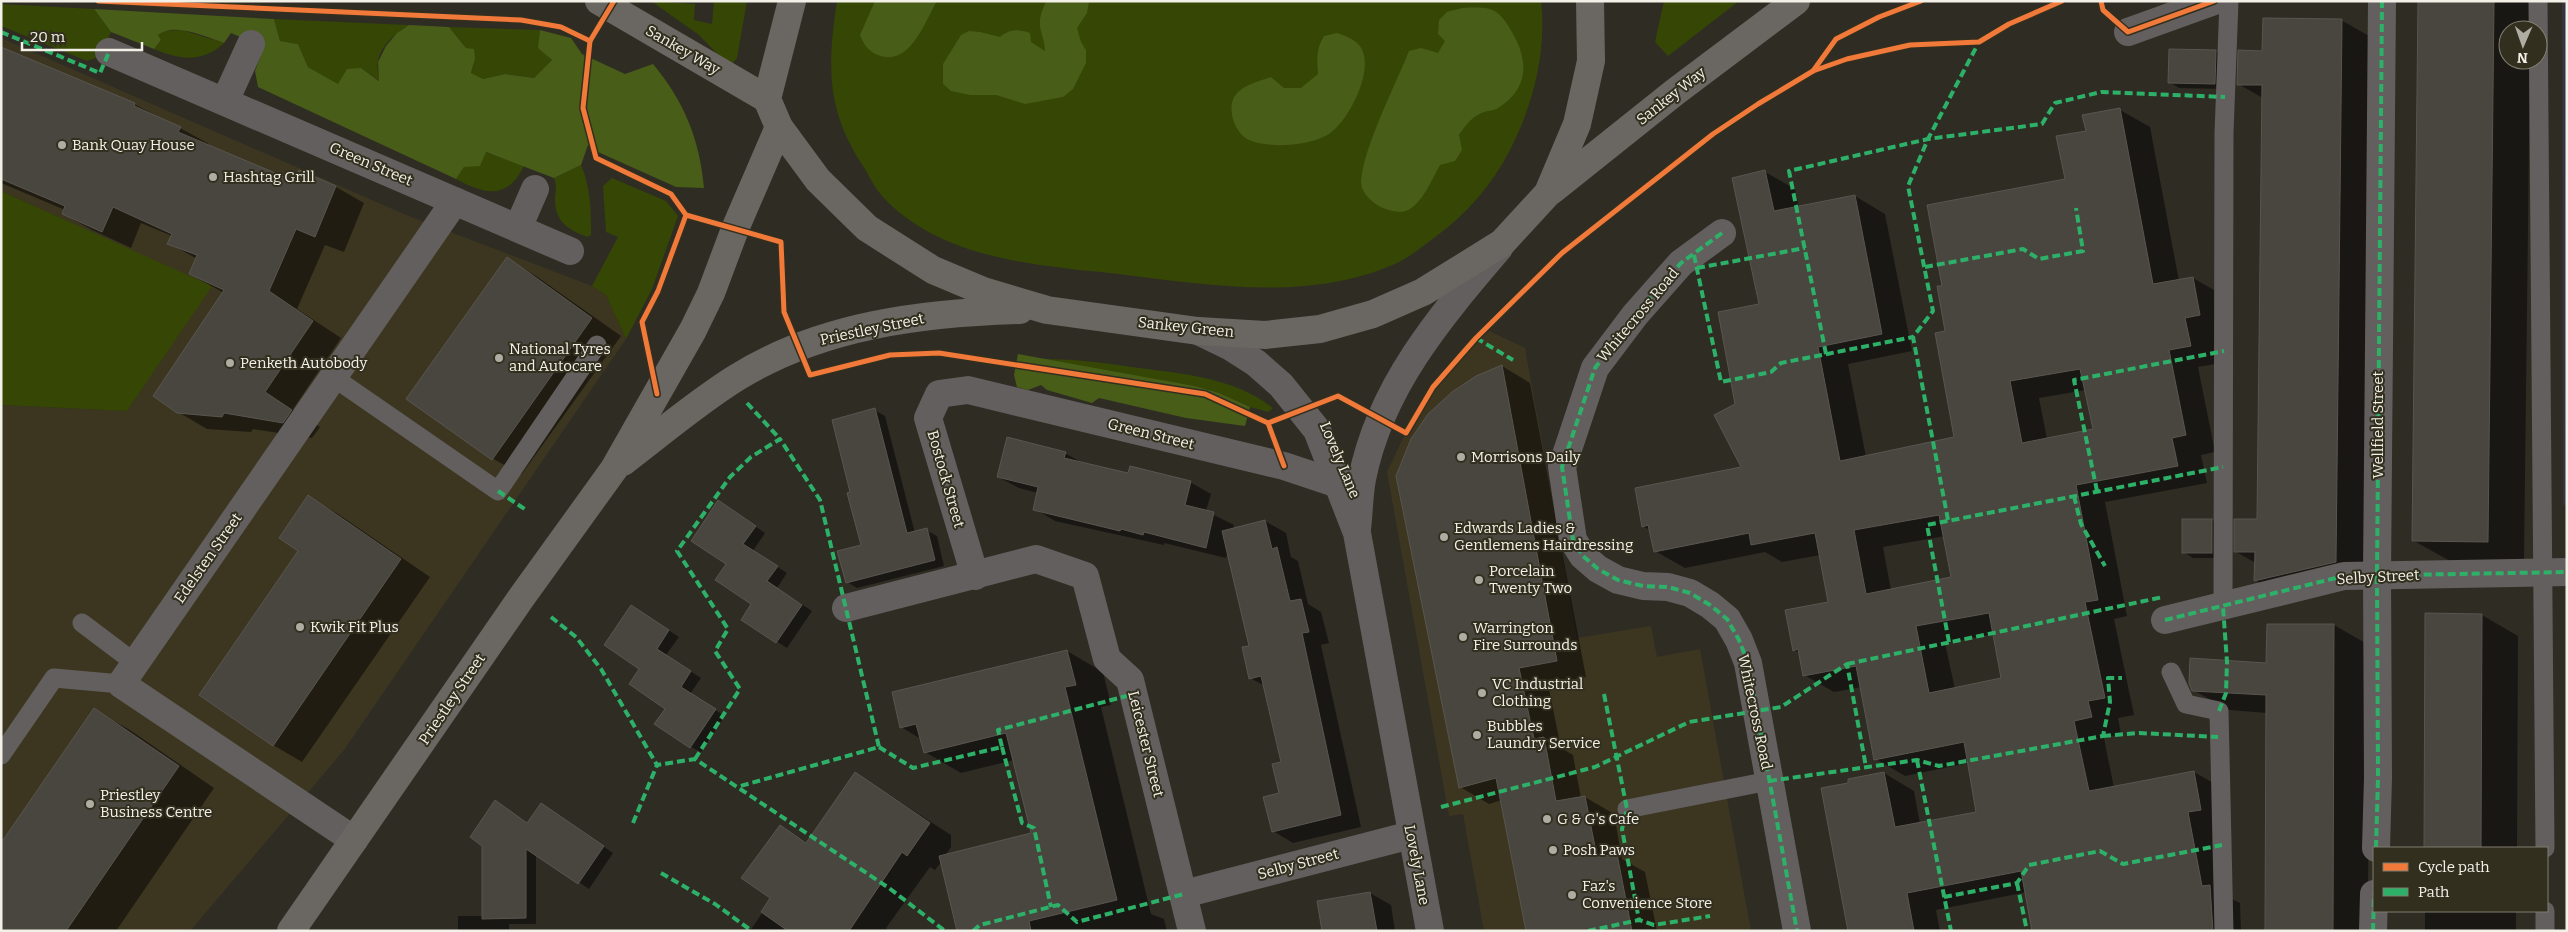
<svg xmlns="http://www.w3.org/2000/svg" width="2568" height="932" font-family="Bitter,serif">
<style>
.built{fill:#3c3621}
.education{fill:#363341}
.green{fill:#354605}
.forest{fill:#485d17}
.shadow{fill:#0007;fill-rule:evenodd}
.building{fill:#49453f;stroke:#59554f;fill-rule:evenodd}
.lines{fill:none;stroke-linecap:round;stroke-linejoin:round}
.service{stroke:#635f5e;stroke-width:19}
.minor{stroke:#635f5e;stroke-width:28}
.tertiary{stroke:#635f5e;stroke-width:28}
.trunk{stroke:#6a6662;stroke-width:28}
.quiet{stroke:#2db169;stroke-width:4;stroke-dasharray:8 4;stroke-linecap:butt}
.cycleway-casing{stroke:#332f1f;stroke-width:8}
.cycleway{stroke:#f17a3a;stroke-width:5}
.poi-dot{fill:#aeaca3;stroke:#332f1f;stroke-width:2}
.labels{text-anchor:middle;stroke-width:4;stroke-linejoin:round;paint-order:stroke}
.street-label{font-size:15px;fill:#f3f1e7;stroke:#332f1f}
.poi-label{font-size:15px;fill:#f3f1e7;stroke:#332f1f;text-anchor:start}
</style>
<rect width="100%" height="100%" fill="#2f2c24"/>
<g class="built">
<polygon points="1,38 406,215 592,286 606,295 626,339 344,750 190,931 1,931 1,405 127,411 211,286 1,191"/>
<polygon points="1489,331 1525,348 1577,638 1651,626 1657,657 1700,649 1751,931 1484,931 1463,814 1449,816 1387,472 1425,392"/>
</g>
<polygon class="education" points="2562,1 2567,1 2567,507 2563,504"/>
<g class="green">
<polygon points="651,1 695,4 694,20 712,24 714,1 747,1 737,58 732,64 727,64 699,35"/>
<path d="M837,1H1541C1547,52 1533,105 1510,150C1492,185 1466,215 1434,238C1423,246 1411,256 1399,262C1310,304 1203,284 1109,273C1032,265 939,258 882,196C875,188 870,178 865,169C826,112 827,67 837,1Z"/>
<polygon points="1664,1 1739,1 1668,56 1655,42"/>
<polygon points="1,4 94,9 111,32 101,56 87,61 1,26"/>
<path d="M274,19L409,25C396,33 381,45 378,61C376,67 379,75 380,81L361,68L338,84L308,67L298,44L280,41Z"/>
<polygon points="449,27 540,30 539,48 552,60 534,78 505,74 483,79 471,74 475,59"/>
<path d="M182,30L224,43C203,63 179,60 154,49L161,40L158,35L164,31Z"/>
<path d="M485,152L524,166C507,201 484,194 456,179L464,167Z"/>
<path d="M581,165C591,188 591,210 591,235L587,237C567,229 554,221 555,197C556,189 557,186 554,178Z"/>
<polygon points="612,178 666,201 678,216 652,289 626,339 606,295 592,286 618,237 606,232 603,186"/>
<polygon points="1,191 212,286 127,411 1,405"/>
<path d="M1044,359C1076,359 1107,363 1139,368C1185,374 1235,378 1273,408L1268,412L1250,407L1219,393Z"/>
</g>
<g class="forest">
<path d="M875,1H950H937C925,21 910,68 878,55C868,51 864,45 860,35Z"/>
<path d="M1046,1L1089,2L1087,13L1077,28L1081,42L1086,50V63L1073,89L1063,97L1025,104L996,95H970L951,91L943,84V64L961,35L969,31L980,32L1000,37C1010,29 1018,29 1030,33L1031,42L1045,51C1045,42 1041,34 1040,26C1039,17 1043,9 1046,1Z"/>
<path d="M1462,8C1490,7 1497,6 1512,32C1529,61 1529,89 1498,108C1494,111 1489,110 1484,112C1472,116 1466,125 1459,135L1462,150L1455,161L1440,165C1432,179 1424,200 1410,209C1395,219 1360,201 1361,181C1364,146 1395,86 1409,51L1421,48L1438,53L1445,41L1438,34L1439,20L1447,12Z"/>
<path d="M94,9L274,19L280,41L298,44L308,67L338,84L347,69L361,68L379,81L378,62L386,46L397,33L409,25L449,27L466,48L474,49L475,59L471,73L483,79L505,74L534,78L552,60L538,48L540,30L571,38L582,54L625,74L653,64C684,101 700,140 704,188L676,187L598,152L588,145L581,165L554,178L486,152L480,166L464,167L456,179L258,87L255,71L264,47L231,33L224,43C205,37 175,22 158,35L161,40L154,49L111,32Z"/>
<path d="M1337,33C1346,36 1354,39 1360,46C1376,68 1349,121 1329,134C1315,143 1290,146 1274,145C1264,144 1252,143 1244,137C1233,128 1226,105 1237,93C1246,84 1259,81 1271,77L1284,88H1301L1318,74C1317,59 1316,49 1324,36Z"/>
<polygon points="1018,354 1194,386 1219,393 1250,407 1245,426 1186,418 1099,398 1092,403 1047,390 1041,385 1028,390 1017,387 1014,375"/>
</g>
<g class="shadow">
<polygon points="2419,1 2530,1 2530,30 2508,30 2508,60 2530,60 2524,562 2450,561 2414,541"/>
<polygon points="2341,20 2376,40 2370,582 2289,600 2255,580 2256,563 2236,552 2258,520 2263,98 2238,84 2264,52"/>
<polygon points="1,48 134,104 180,128 209,144 208,146 295,182 299,171 336,187 364,203 344,252 325,245 297,309 341,338 293,409 320,427 312,438 253,429 251,432 207,429 178,412 224,293 190,274 197,259 169,243 172,236 141,223 131,248 92,230 63,214 65,210 1,183"/>
<polygon points="2216,51 2226,57 2224,89 2179,88 2169,82"/>
<path d="M2120,110L2150,127L2179,281L2193,278L2223,295L2220,363L2198,367L2215,452L2201,455L2207,483L2105,502L2127,616L2114,619L2134,715L2118,718L2121,734L2104,738L2114,788L2194,772L2224,789L2230,898L2240,903L2241,931H2034L2027,892L1936,910L1940,931H1849L1850,784L1884,773L1914,791L1920,824L1978,813L1969,763L1905,776L1876,759L1862,687L1834,692L1804,675L1800,653L1794,650L1829,603L1820,555L1782,562L1765,552L1685,568L1655,551L1651,531L1643,526L1743,468L1737,404L1760,305L1765,172L1795,189L1799,208L1855,196L1885,214L1912,351L1848,364L1866,457L1956,438L1943,287L2066,180L2087,132ZM2086,390L2095,430L2047,439L2039,398ZM1945,536L1953,578L1891,590L1883,547ZM1994,634L2002,679L1955,689L1945,643Z"/>
<polygon points="507,259 536,276 621,336 521,475 492,458"/>
<polygon points="1502,366 1530,383 1586,677 1548,684 1561,748 1573,755 1581,798 1585,797 1614,814 1622,859 1645,872 1657,931 1528,931 1502,800 1489,804 1460,787"/>
<polygon points="874,410 885,416 915,533 926,530 937,536 944,566 857,588 847,582 862,546 852,493"/>
<polygon points="1065,453 1084,464 1129,475 1190,482 1211,494 1206,511 1234,525 1233,529 1265,521 1286,533 1291,557 1298,561 1308,604 1321,612 1329,643 1321,645 1361,827 1293,843 1273,831 1281,794 1283,763 1265,686 1250,678 1251,647 1228,551 1226,558 1164,543 1164,545 1055,521 1035,509 1038,493 1019,488 998,477"/>
<polygon points="309,497 338,514 430,577 302,762 273,745"/>
<polygon points="728,508 765,533 753,551 787,573 777,588 812,611 787,648 743,620 753,604 728,563"/>
<polygon points="2212,520 2222,526 2222,558 2193,558 2183,552"/>
<polygon points="641,612 679,637 666,655 701,678 690,694 725,716 701,752 691,747 641,668"/>
<polygon points="2426,614 2482,615 2518,636 2517,848 2425,848"/>
<polygon points="2334,625 2369,645 2368,931 2266,931 2267,713 2229,710 2193,690 2268,664"/>
<polygon points="1067,651 1103,672 1111,705 1101,707 1151,914 1164,919 1167,931 972,931 942,861 935,870 930,867 886,928 889,931 750,931 772,898 742,877 780,827 808,843 855,773 951,835 951,847 945,856 1033,834 1014,760 961,773 925,752 921,739 901,727"/>
<polygon points="94,710 130,730 214,788 116,931 1,931"/>
<polygon points="495,802 528,824 551,810 613,853 589,889 536,854 536,924 509,924 509,931 458,931 458,916 483,916"/>
<polygon points="1370,893 1391,905 1395,931 1324,931 1319,902"/>
<rect x="2425" y="911" width="91" height="20"/>
</g>
<g class="building">
<polygon points="2418,1 2494,1 2488,542 2412,541"/>
<polygon points="2263,18 2342,19 2336,562 2254,581 2255,552 2234,552 2234,519 2257,519 2262,85 2237,85 2238,50 2262,51"/>
<polygon points="1,47 135,103 134,106 181,127 178,132 294,181 299,170 336,186 315,237 296,229 269,291 313,321 265,392 292,410 283,423 224,413 222,417 177,413 153,396 224,290 189,274 197,255 167,244 172,234 113,207 102,232 62,214 65,206 1,179"/>
<polygon points="2169,49 2216,50 2215,84 2168,83"/>
<path d="M2120,108L2153,284L2193,277L2200,315L2185,318L2191,346L2169,350L2186,435L2172,438L2178,466L2076,485L2098,600L2085,602L2105,698L2088,701L2092,717L2074,721L2089,791L2194,771L2201,810L2188,812L2202,886L2210,885L2213,931H2032L2021,871L1907,893L1914,931H1848L1821,788L1848,783V779L1884,772L1895,827L1976,812L1964,742L1874,760L1856,666L1803,676L1798,649L1793,651L1785,610L1828,602L1815,533L1751,545L1749,533L1654,552L1648,525L1642,527L1635,488L1741,467L1714,415L1735,404L1718,312L1759,304L1732,178L1765,170L1774,211L1855,195L1882,334L1818,347L1840,461L1954,437L1935,333L1945,331L1937,286H1942L1927,205L2065,179L2056,136L2086,131L2082,115ZM2080,369L2093,429L2022,443L2010,381ZM1939,515L1951,577L1866,594L1854,530ZM1989,613L2001,678L1929,693L1916,626Z"/>
<polygon points="507,257 592,318 492,460 406,399"/>
<polygon points="1502,365 1557,661 1519,668 1534,739 1544,737 1556,801 1585,796 1597,857 1617,854 1632,931 1526,931 1496,778 1459,788 1396,476 1411,439 1428,414 1452,392 1476,376"/>
<polygon points="875,408 907,533 927,528 935,560 846,583 837,551 861,545 847,493 850,492 832,420"/>
<polygon points="1007,437 1066,452 1064,458 1128,473 1130,466 1191,481 1185,505 1214,512 1206,548 1144,532 1143,535 1121,529 1120,531 1033,510 1038,487 997,477"/>
<polygon points="308,495 401,559 273,746 199,695 298,551 279,538"/>
<polygon points="718,500 756,526 743,544 778,566 767,581 802,605 776,643 741,620 751,604 715,580 726,564 691,541"/>
<rect x="2182" y="519" width="30" height="34"/>
<polygon points="1265,520 1272,549 1277,547 1290,601 1301,599 1309,632 1302,633 1341,815 1272,832 1263,797 1279,793 1272,764 1281,762 1261,676 1249,679 1242,647 1249,646 1222,531"/>
<polygon points="631,605 669,630 657,649 691,671 681,687 716,709 690,748 654,724 665,709 629,684 639,669 604,645"/>
<polygon points="2425,613 2482,614 2481,848 2424,848"/>
<polygon points="2267,624 2334,624 2333,931 2265,931 2266,695 2192,691 2189,683 2190,658 2266,663"/>
<polygon points="1067,650 1076,685 1065,687 1117,900 1029,921 1031,931 957,931 939,856 1031,833 1006,733 924,753 916,724 900,728 892,692"/>
<polygon points="94,708 179,766 66,931 1,931 1,843"/>
<polygon points="855,772 930,823 907,856 902,852 849,931 788,931 761,912 770,898 741,878 780,825 806,843"/>
<polygon points="495,800 527,823 541,803 604,846 578,884 526,849 526,918 482,919 482,846 470,837"/>
<polygon points="1370,892 1377,931 1322,931 1317,901"/>
</g>
<g class="lines">
<g class="service">
<polyline points="2538,1 2545,848"/>
<polyline points="333,377 498,491 597,345"/>
<polyline points="2223,607 2224,133 2229,1"/>
<polyline points="82,623 135,663"/>
<polyline points="2171,672 2186,704 2219,711 2224,931"/>
<polyline points="1,755 54,678 121,684"/>
<polyline points="1627,809 1769,781"/>
<polyline points="2545,931 2545,911"/>
</g>
<g class="minor">
<polyline points="2128,32 2214,1"/>
<polyline points="109,52 570,251"/>
<polyline points="225,101 251,44"/>
<polyline points="518,228 535,189"/>
<polyline points="1722,233 1681,263 1635,315 1595,368 1562,467 1573,540 1583,556 1598,569 1618,580 1643,586 1668,587 1690,593 1710,605 1727,619 1739,640 1748,663 1797,931"/>
<polyline points="975,576 928,418 939,394 968,390 1284,466 1338,484 1356,480"/>
<polyline points="846,608 1036,559 1085,576 1107,659 1130,680 1192,931"/>
<polyline points="2165,620 2344,576 2567,572"/>
<polyline points="354,840 121,684 455,201"/>
<polyline points="2376,848 2378,778 2377,575 2382,1"/>
<polyline points="1184,894 1411,835"/>
<polyline points="2373,931 2374,894"/>
</g>
<g class="tertiary">
<polyline points="1198,331 1231,347 1256,363 1281,385 1317,430 1357,533 1430,931"/>
<path d="M1357,529C1359,512 1359,495 1362,479C1380,387 1440,317 1499,248"/>
</g>
<g class="trunk">
<polyline points="599,1 767,99"/>
<polyline points="792,1 767,99 779,127 818,180 867,228 933,270 983,291 1047,310 1198,331 1265,335 1320,329 1373,314 1423,292 1502,243 1548,193 1577,124 1591,61 1590,1"/>
<polyline points="1551,191 1675,92 1796,1"/>
<path d="M623,462C660,434 696,403 736,378C821,325 922,313 1020,310"/>
<polyline points="291,931 521,598 614,469 693,330 711,293 735,229 779,127"/>
</g>
<g class="quiet">
<polyline points="1,32 100,73 109,52"/>
<polyline points="1722,233 1681,263 1635,315 1595,368 1562,467 1573,540 1583,556 1598,569 1618,580 1643,586 1668,587 1690,593 1710,605 1727,619 1739,640 1748,663 1797,931"/>
<polyline points="1694,255 1721,382 1771,372 1781,363 1913,337"/>
<polyline points="1925,267 2023,249 2039,259 2083,251 2076,208"/>
<polyline points="1697,268 1805,248"/>
<polyline points="1476,338 1513,360"/>
<polyline points="1826,354 1789,171 1928,139 2042,124 2055,103 2101,92 2225,97"/>
<polyline points="747,403 780,439"/>
<polyline points="498,491 526,510"/>
<polyline points="2097,491 2074,380 2224,351"/>
<polyline points="2074,496 2081,524 2105,566"/>
<polyline points="1948,520 1913,337 1933,311 1908,186 1928,139 1979,42"/>
<polyline points="551,617 576,637 601,669 657,765 695,759 889,888 945,931"/>
<polyline points="2165,620 2344,576 2567,572"/>
<polyline points="1949,642 1927,525 2223,467"/>
<polyline points="1847,664 2163,597"/>
<polyline points="1604,694 1627,809 1622,829 1639,920"/>
<polyline points="2219,711 2226,693 2227,662 2223,607"/>
<polyline points="2103,736 2139,733 2218,737"/>
<polyline points="879,747 913,768 1002,747 998,730 1134,694"/>
<polyline points="1002,747 1022,823 1034,828 1051,907"/>
<polyline points="695,759 740,689 715,651 728,629 677,551 730,477 751,457 780,439 820,500 879,747 737,787"/>
<polyline points="1917,760 1951,931"/>
<polyline points="1769,781 1917,760 1939,766 2103,736 2110,702 2108,678 2122,678"/>
<polyline points="1441,807 1595,767 1689,722 1781,707 1847,664 1866,767"/>
<polyline points="633,823 657,765"/>
<polyline points="2376,848 2378,778 2377,575 2382,1"/>
<polyline points="661,873 715,904 752,931"/>
<polyline points="2017,883 2027,931"/>
<polyline points="1944,897 2017,883 2029,865 2100,851 2123,864 2222,845"/>
<polyline points="973,931 980,925 1058,905 1077,922 1184,894"/>
<polyline points="1588,931 1639,920 1654,925 1710,916"/>
<polyline points="2373,931 2374,894"/>
</g>
<defs>
<g id="cycleway">
<polyline points="98,1 521,20 561,27 590,41"/>
<polyline points="614,1 590,41 583,108 596,158 671,194 686,215 781,242 784,312 810,375 890,355 939,353 1205,394 1268,423 1284,466"/>
<polyline points="2101,1 2103,10 2128,32 2214,1"/>
<polyline points="1813,71 1836,39 1879,17 1921,1"/>
<polyline points="657,394 642,322 658,291 686,215"/>
<polyline points="1268,423 1338,396 1406,433 1433,387 1476,338 1562,253 1713,134 1758,104 1813,71 1847,59 1910,45 1979,42 2009,24 2062,1"/>
</g>
</defs>
<use href="#cycleway" class="cycleway-casing"/>
<use href="#cycleway" class="cycleway"/>
</g>
<g class="poi-dot">
<circle cx="62" cy="145" r="5"/>
<circle cx="213" cy="177" r="5"/>
<circle cx="499" cy="358" r="5"/>
<circle cx="230" cy="363" r="5"/>
<circle cx="1461" cy="457" r="5"/>
<circle cx="1444" cy="537" r="5"/>
<circle cx="1479" cy="580" r="5"/>
<circle cx="300" cy="627" r="5"/>
<circle cx="1463" cy="637" r="5"/>
<circle cx="1482" cy="693" r="5"/>
<circle cx="1477" cy="735" r="5"/>
<circle cx="90" cy="804" r="5"/>
<circle cx="1547" cy="819" r="5"/>
<circle cx="1553" cy="850" r="5"/>
<circle cx="1572" cy="895" r="5"/>
</g>
<g class="labels">
<g class="street-label">
<text transform="translate(683 50) rotate(30)" y="5">Sankey Way</text>
<text transform="translate(1671 96) rotate(-38)" y="5">Sankey Way</text>
<text transform="translate(371 164) rotate(23)" y="5">Green Street</text>
<text transform="translate(1638 315) rotate(-50)" y="5">Whitecross Road</text>
<text transform="translate(1186 327) rotate(6)" y="5">Sankey Green</text>
<text transform="translate(872 329) rotate(-12)" y="5">Priestley Street</text>
<text transform="translate(2378 425) rotate(-90)" y="5">Wellfield Street</text>
<text transform="translate(1151 434) rotate(14)" y="5">Green Street</text>
<text transform="translate(1340 460) rotate(67)" y="5">Lovely Lane</text>
<text transform="translate(946 479) rotate(74)" y="5">Bostock Street</text>
<text transform="translate(208 558) rotate(-55)" y="5">Edelsten Street</text>
<text transform="translate(2378 577) rotate(-3)" y="5">Selby Street</text>
<text transform="translate(452 699) rotate(-56)" y="5">Priestley Street</text>
<text transform="translate(1755 712) rotate(78)" y="5">Whitecross Road</text>
<text transform="translate(1146 744) rotate(76)" y="5">Leicester Street</text>
<text transform="translate(1298 864) rotate(-15)" y="5">Selby Street</text>
<text transform="translate(1417 865) rotate(79)" y="5">Lovely Lane</text>
</g>
<g class="poi-label">
<text x="72" y="150">Bank Quay House</text>
<text x="223" y="182">Hashtag Grill</text>
<text x="509" y="354">National Tyres<tspan x="509" dy="17">and Autocare</tspan></text>
<text x="240" y="368">Penketh Autobody</text>
<text x="1471" y="462">Morrisons Daily</text>
<text x="1454" y="533">Edwards Ladies &amp;<tspan x="1454" dy="17">Gentlemens Hairdressing</tspan></text>
<text x="1489" y="576">Porcelain<tspan x="1489" dy="17">Twenty Two</tspan></text>
<text x="310" y="632">Kwik Fit Plus</text>
<text x="1473" y="633">Warrington<tspan x="1473" dy="17">Fire Surrounds</tspan></text>
<text x="1492" y="689">VC Industrial<tspan x="1492" dy="17">Clothing</tspan></text>
<text x="1487" y="731">Bubbles<tspan x="1487" dy="17">Laundry Service</tspan></text>
<text x="100" y="800">Priestley<tspan x="100" dy="17">Business Centre</tspan></text>
<text x="1557" y="824">G &amp; G's Cafe</text>
<text x="1563" y="855">Posh Paws</text>
<text x="1582" y="891">Faz's<tspan x="1582" dy="17">Convenience Store</tspan></text>
</g>
</g>
<rect width="2568" height="932" fill="none" stroke="#f3f1e7" stroke-width="5"/>
<rect x="2373" y="847" width="175" height="65" fill="#332f1f" stroke="#807d6f"/>
<rect x="2383" y="863" width="25" height="8" fill="#f17a3a" stroke="#807d6f"/>
<text x="2418" y="872" font-size="15" fill="#f3f1e7">Cycle path</text>
<rect x="2383" y="888" width="25" height="8" fill="#2db169" stroke="#807d6f"/>
<text x="2418" y="897" font-size="15" fill="#f3f1e7">Path</text>
<g transform="translate(2523 45) rotate(182)"><circle r="24" fill="#332f1f" stroke="#807d6f"/>
<path d="M0-4L9 19L0 12L-9 19Z" fill="#aeaca3"/>
<text y="-8" font-size="14" font-weight="bold" text-anchor="middle" fill="#f3f1e7">N</text>
</g>
<path d="M22 42v8h120v-8" fill="none" stroke="#f3f1e7" stroke-width="2.5"/>
<text x="30" y="42" font-size="15" fill="#f3f1e7" stroke="#332f1f" stroke-width="4" paint-order="stroke">20 m</text>
</svg>
